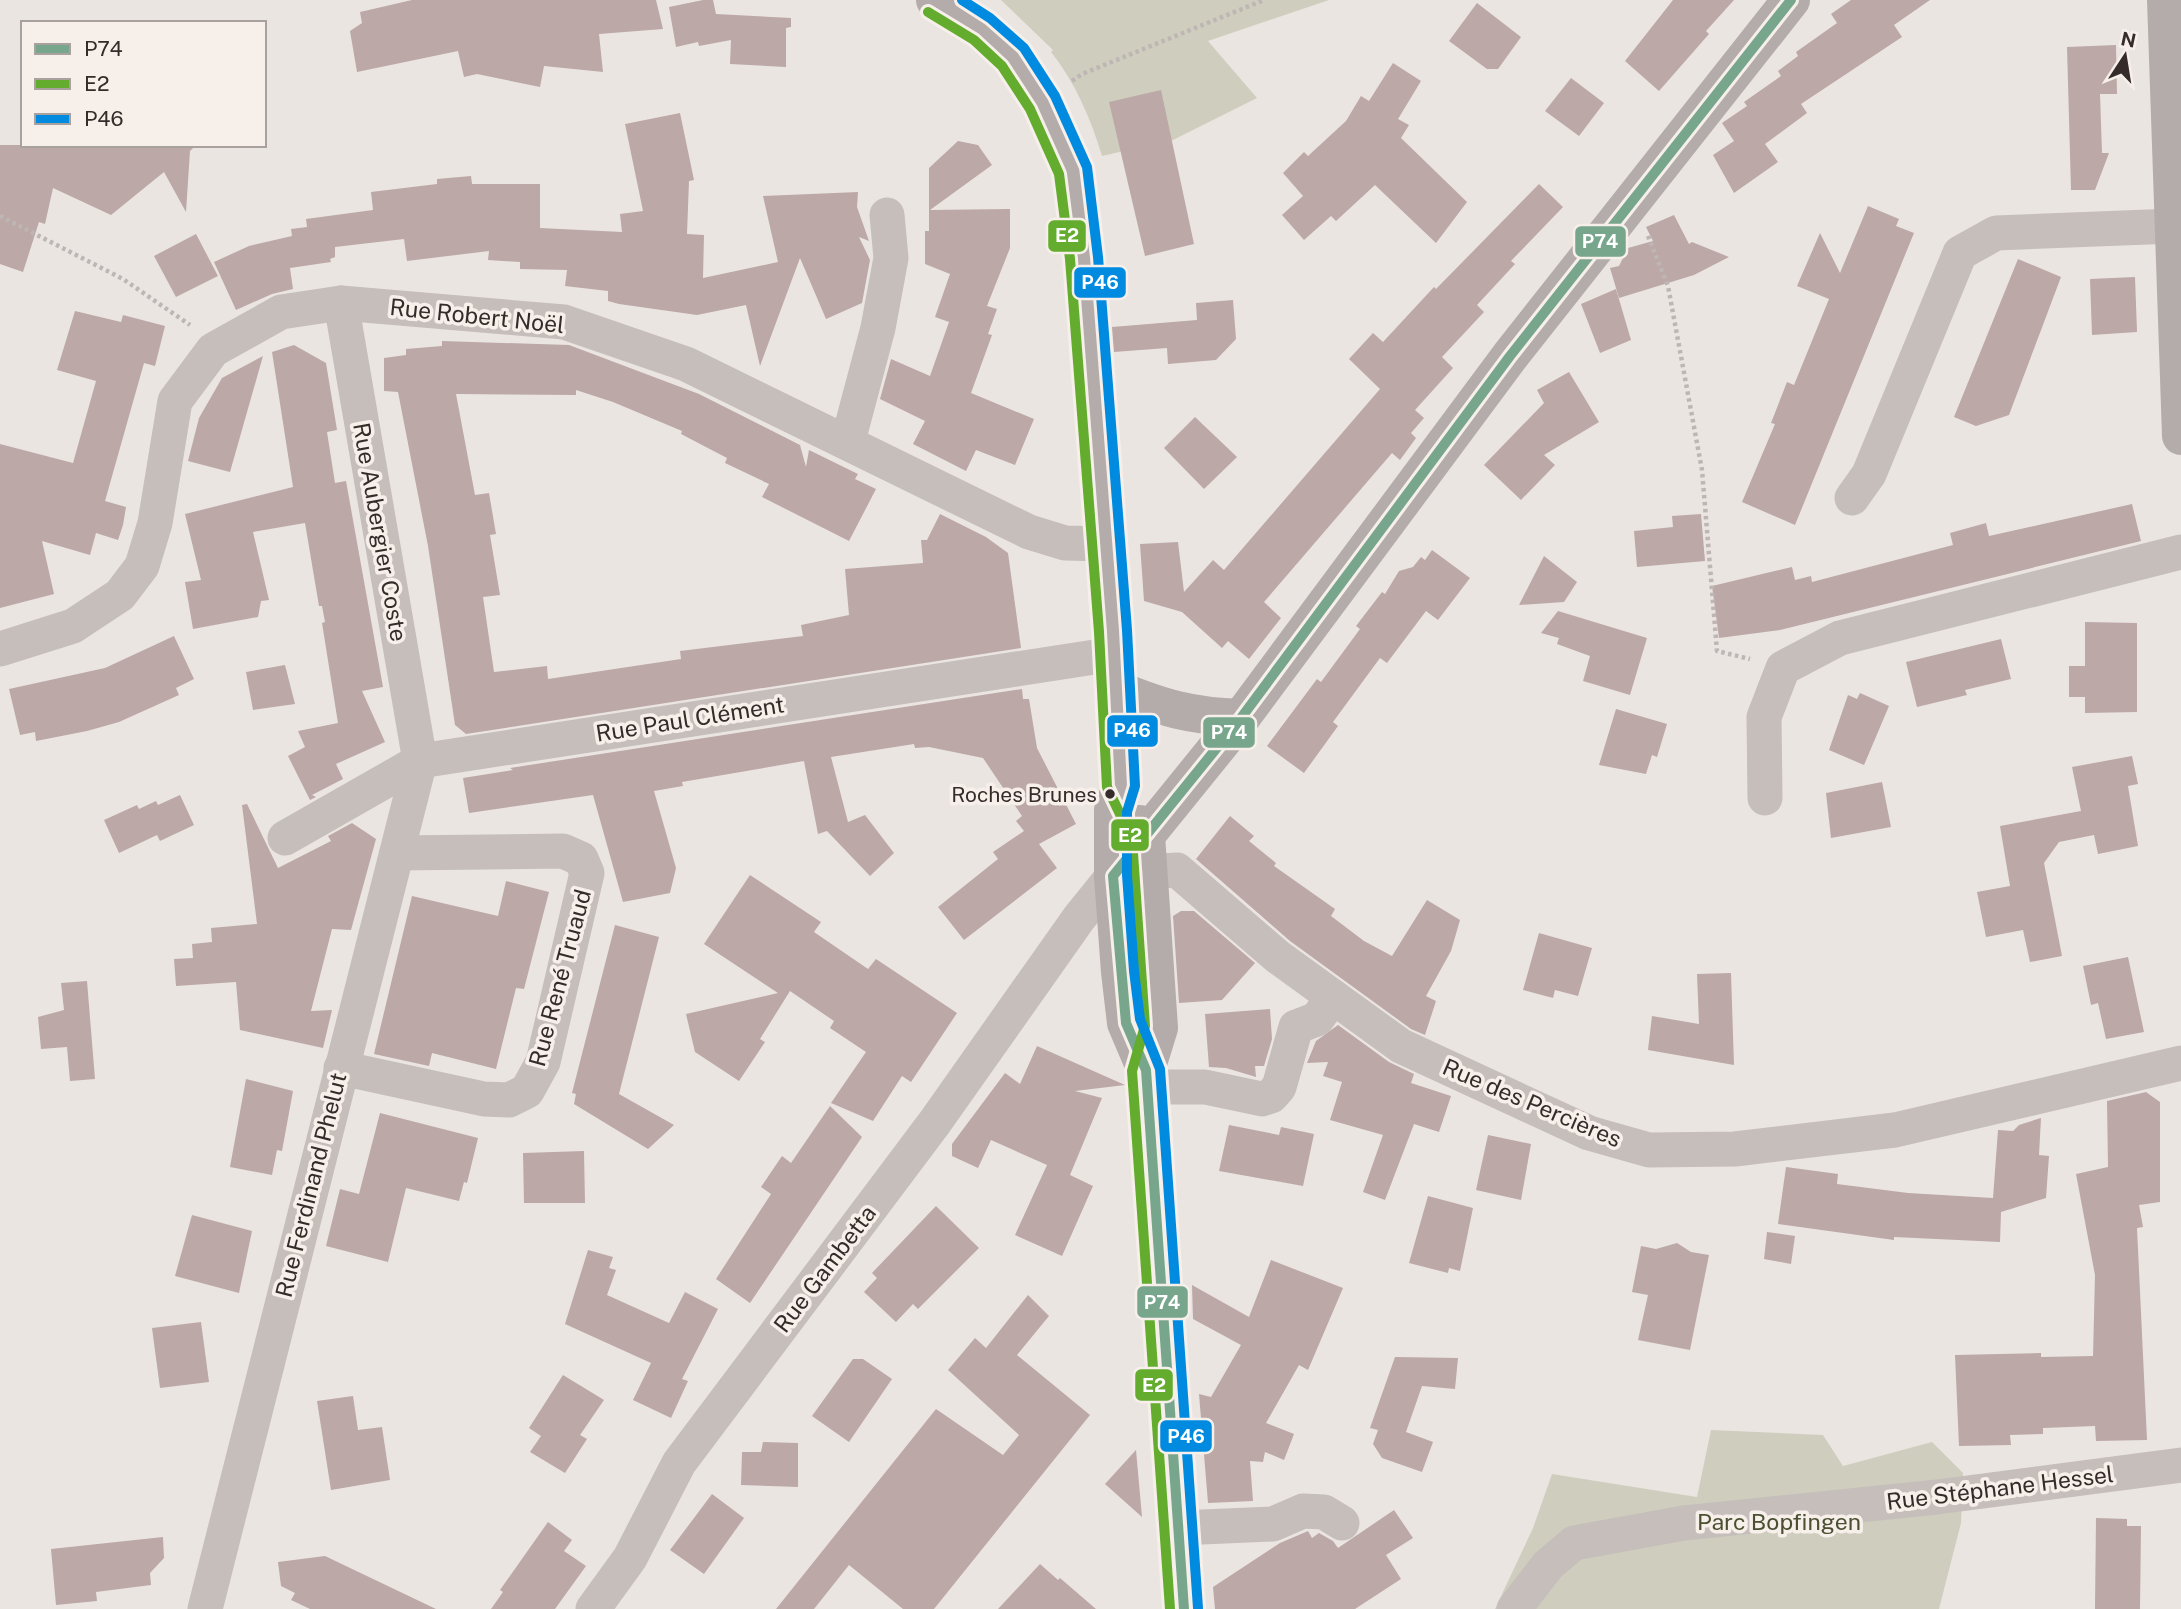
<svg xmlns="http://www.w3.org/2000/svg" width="2181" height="1609" font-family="'Public Sans',sans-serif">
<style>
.green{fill:#cfcebe}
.building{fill:#bca8a6}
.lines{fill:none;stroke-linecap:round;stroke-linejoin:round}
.path{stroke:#bdb6b4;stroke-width:4.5;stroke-dasharray:3.5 3.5;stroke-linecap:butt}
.minor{stroke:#c5bebb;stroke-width:35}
.major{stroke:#b4acaa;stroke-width:38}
.bus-1-casing{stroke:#f7efea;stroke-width:16}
.bus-2-casing{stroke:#f7efea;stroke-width:16}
.bus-3-casing{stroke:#f7efea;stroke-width:16}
.bus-1{stroke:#78a68d;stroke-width:10}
.bus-2{stroke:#63ac2e;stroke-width:10}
.bus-3{stroke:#008be0;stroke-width:10}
.bus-dot{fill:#352b2a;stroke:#f7efea;stroke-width:2.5}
.labels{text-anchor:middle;stroke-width:7;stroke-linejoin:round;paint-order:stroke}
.bus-label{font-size:21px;fill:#352b2a;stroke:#f7efea;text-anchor:end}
.street-label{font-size:23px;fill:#352b2a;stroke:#f7efea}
.park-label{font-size:23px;fill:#4a5031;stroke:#f7efea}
.line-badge{stroke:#f7efea;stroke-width:2.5}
.badge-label{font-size:19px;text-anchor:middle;font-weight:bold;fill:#fff}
</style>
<rect width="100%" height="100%" fill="#ebe5e2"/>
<g class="green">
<path d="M1001,0H1329L1208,41L1257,98L1173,140L1102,156C1091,119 1075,82 1051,52L1053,50Z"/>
<polygon points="1711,1430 1823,1435 1843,1466 1932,1442 1963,1473 1961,1523 1939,1609 1495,1609 1533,1528 1552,1474 1697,1497"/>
</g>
<g class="building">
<polygon points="412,0 656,0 663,29 599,34 603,72 544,66 540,87 477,74 464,77 458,51 357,72 350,31 362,23 360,12"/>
<polygon points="703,0 713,0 716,14 791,18 791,27 786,28 786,67 730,64 731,40 699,46 698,42 676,47 669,7"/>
<polygon points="1673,0 1734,0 1706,31 1709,34 1659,91 1625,61"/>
<polygon points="1851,0 1930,0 1894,25 1902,37 1801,104 1807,113 1765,144 1778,162 1734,193 1713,155 1734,141 1722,123 1747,106 1744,102 1781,76 1778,71 1798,56 1796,52 1837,23 1831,14"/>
<polygon points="1477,3 1521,37 1498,69 1487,69 1449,41"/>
<polygon points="2116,45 2117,94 2100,94 2102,153 2109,153 2095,190 2071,190 2067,47"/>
<polygon points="1393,63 1421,81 1398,119 1409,125 1401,138 1467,202 1436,243 1375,185 1336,221 1331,216 1304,240 1282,215 1303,196 1283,173 1304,152 1308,156 1346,121 1361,96 1369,101"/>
<polygon points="1571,78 1604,103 1579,136 1545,111"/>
<polygon points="1161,90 1194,244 1145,256 1109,102"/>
<polygon points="680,113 694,180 689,181 687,234 704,235 703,278 778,262 763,196 858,192 857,207 869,241 859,237 870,260 862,303 826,319 800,258 760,366 746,305 697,315 619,304 608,301 608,291 565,286 567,270 520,269 520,262 488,260 489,251 407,261 404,239 335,247 335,257 330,259 331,262 290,268 293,289 272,294 236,310 214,262 249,246 292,236 291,229 307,227 306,219 373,210 371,192 437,184 437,179 471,176 472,184 540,184 540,228 622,232 620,214 643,211 625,124"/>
<polygon points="958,141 978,145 992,165 930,210 1010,209 1010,248 987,306 997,309 988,334 992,335 971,393 1034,419 1015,465 976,450 966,471 913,444 925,421 880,399 891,359 930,376 949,322 935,317 950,274 925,264 925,231 929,231 929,168"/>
<polygon points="0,145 196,145 190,151 186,212 164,172 111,215 53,188 45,224 39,222 23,272 0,264"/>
<polygon points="1539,184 1563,207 1511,261 1515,264 1477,305 1484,312 1442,357 1453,368 1415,410 1424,418 1411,433 1416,438 1400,460 1392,453 1264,602 1281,618 1249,659 1228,641 1222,648 1182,612 1144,601 1140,544 1178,542 1184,592 1213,560 1224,570 1380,389 1349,359 1373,333 1383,342 1434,287 1436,289"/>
<polygon points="1868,206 1899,219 1896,226 1914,233 1795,525 1742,502 1775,424 1771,423 1787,382 1794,385 1829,299 1797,286 1820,233 1840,273"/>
<polygon points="1674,215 1689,244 1692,242 1729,257 1694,275 1619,298 1610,268 1619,266 1628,248 1653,241 1646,227"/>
<polygon points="196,234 218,276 176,297 154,256"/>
<polygon points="2018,259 2061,277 2009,415 1976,426 1954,417"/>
<polygon points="2135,277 2137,332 2092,335 2090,279"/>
<polygon points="1616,289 1631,340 1600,353 1581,304"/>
<polygon points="1233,300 1236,339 1216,360 1168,364 1167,348 1114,352 1112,327 1197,320 1196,303"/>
<polygon points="75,311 121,322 123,315 165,326 155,366 144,363 105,501 126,507 123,525 118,540 96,533 90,555 42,541 54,594 0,608 0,444 73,463 96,381 57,370"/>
<polygon points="442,341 569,345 699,394 800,445 806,467 809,450 858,474 855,479 876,489 849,541 762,497 769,484 725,463 727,458 681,434 682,431 613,402 576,390 576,395 456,394 475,495 489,493 496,534 490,535 500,595 483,597 494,672 547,666 548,679 681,659 680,651 803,636 801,625 849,615 845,569 923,563 921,540 927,540 940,514 986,537 1008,553 1021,648 466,734 455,725 428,546 398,392 384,391 384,358 406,355 406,349 442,346"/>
<polygon points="294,345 326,363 337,430 327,432 335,483 346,481 383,687 362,691 385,742 336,764 343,779 312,795 316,797 310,800 288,756 305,747 298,731 338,723 322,623 325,622 322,606 319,606 305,523 253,532 269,600 261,601 258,617 193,629 185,582 201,580 185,514 293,487 272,352"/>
<polygon points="263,356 230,472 188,461 199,418 222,378"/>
<polygon points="1569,372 1599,422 1544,455 1555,465 1521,500 1484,465 1544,403 1537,390"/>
<polygon points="1195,417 1237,457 1204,489 1164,448"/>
<polygon points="2132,504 2141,541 1780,630 1719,638 1712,586 1792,567 1795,580 1811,576 1812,582 1953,545 1950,533 1986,523 1989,536"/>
<polygon points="1701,514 1705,561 1637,567 1634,531 1673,527 1672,516"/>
<polygon points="1432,550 1470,578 1438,620 1426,611 1387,663 1380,658 1333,722 1338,726 1304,773 1267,746 1317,679 1321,682 1360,629 1356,626 1382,592 1385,594 1399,571 1413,567 1421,557 1425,560"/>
<polygon points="1544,556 1577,582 1564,602 1519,605"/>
<polygon points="1558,611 1647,638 1630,695 1583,681 1590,656 1557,644 1559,638 1541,633"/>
<polygon points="2085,622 2137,623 2137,712 2085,713 2085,697 2069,697 2069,666 2085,666"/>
<polygon points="174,636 194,679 176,688 179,695 119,722 87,731 36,741 35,732 20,735 9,689 105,668"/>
<polygon points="2001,639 2011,679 1965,690 1967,695 1917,707 1906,662"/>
<polygon points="285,665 295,704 253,710 246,672"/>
<polygon points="1022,689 1023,699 1029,699 1037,748 1076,824 1039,844 1057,868 964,940 938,907 998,859 993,852 1024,831 1016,821 1022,816 983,758 929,747 915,748 914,744 831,757 848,822 865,815 894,853 870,876 827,831 818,834 804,761 682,782 683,786 654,791 676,868 670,893 623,902 593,795 469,813 463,778 513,770 510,768"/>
<polygon points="1860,693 1889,706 1864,765 1829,750 1848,695 1857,699"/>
<polygon points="1616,709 1667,724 1657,757 1652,755 1646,774 1599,765"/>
<polygon points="2132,756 2138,784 2128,786 2138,846 2098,854 2094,835 2059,842 2044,863 2062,956 2030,962 2023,930 1986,937 1977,892 2010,886 2000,826 2081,811 2072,767"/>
<polygon points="1882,782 1891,827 1831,838 1826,793"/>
<polygon points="180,795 194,825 160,841 157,835 119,853 104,820 137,805 139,809 156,801 158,805"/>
<polygon points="247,804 278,868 331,841 328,836 352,823 376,839 351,930 332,929 311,1011 332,1010 323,1048 240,1030 236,982 176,986 174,959 193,958 192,944 212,942 211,928 257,924 242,805"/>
<polygon points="1230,816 1254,836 1249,841 1276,863 1274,866 1335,909 1331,916 1364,941 1392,956 1427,900 1460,920 1451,951 1426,996 1436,1001 1425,1035 1411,1029 1290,941 1196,859"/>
<polygon points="750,875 821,922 814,932 868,969 876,959 957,1013 911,1082 902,1076 873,1121 831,1103 866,1052 830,1028 834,1021 790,991 760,1039 765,1042 739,1081 695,1052 686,1014 778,993 704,944"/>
<polygon points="506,881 549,892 524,989 516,988 496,1069 432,1053 429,1066 374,1054 412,896 498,916"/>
<polygon points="1181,911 1194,911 1255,963 1222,1000 1179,1003 1173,916"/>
<polygon points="615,925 659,937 619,1094 674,1125 648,1149 574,1104 576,1094 572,1093"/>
<polygon points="1539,933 1592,948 1578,996 1555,990 1553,998 1523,990"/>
<polygon points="2128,957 2144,1032 2106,1039 2098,1003 2091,1005 2083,966"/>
<polygon points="1731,973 1734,1065 1648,1050 1652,1016 1699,1024 1697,974"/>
<polygon points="87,981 95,1079 70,1081 67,1047 41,1049 38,1017 64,1010 61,983"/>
<polygon points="1270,1009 1272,1039 1264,1066 1255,1066 1256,1077 1226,1068 1209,1067 1205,1014"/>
<polygon points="1338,1025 1389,1062 1414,1074 1411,1083 1451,1096 1439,1132 1414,1124 1385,1200 1363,1192 1383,1135 1330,1120 1342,1082 1323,1076 1328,1062 1307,1063 1316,1041"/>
<polygon points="1037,1046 1125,1085 1075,1091 1102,1098 1070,1175 1093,1186 1062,1256 1015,1235 1047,1165 991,1140 978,1168 952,1156 952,1144 1005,1073 1020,1084"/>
<polygon points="246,1079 293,1091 282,1151 277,1150 272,1175 230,1167"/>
<polygon points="2146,1092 2160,1102 2160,1202 2139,1205 2143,1227 2137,1228 2147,1440 2096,1441 2095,1426 2043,1428 2043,1434 2010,1435 2011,1445 1959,1446 1955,1355 2041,1353 2041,1357 2093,1356 2095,1275 2076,1174 2108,1167 2107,1101"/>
<polygon points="830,1106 862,1137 750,1303 716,1279 771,1194 761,1187 782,1156 791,1163"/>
<polygon points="380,1113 478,1138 467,1183 464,1182 459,1201 406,1188 388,1262 326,1246 340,1189 359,1194"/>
<polygon points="2041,1118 2039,1155 2049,1156 2046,1198 2001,1212 2000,1242 1894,1237 1894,1240 1778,1224 1786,1167 1838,1174 1837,1184 1908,1193 1993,1198 1998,1130 2013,1131 2019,1125"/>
<polygon points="1229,1125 1279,1135 1281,1127 1314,1134 1303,1186 1219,1171"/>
<polygon points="1488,1135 1531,1144 1521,1200 1476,1190"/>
<polygon points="584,1151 585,1203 524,1203 523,1153"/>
<polygon points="1428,1196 1473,1208 1460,1271 1449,1268 1448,1273 1409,1263"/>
<polygon points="936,1206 979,1248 918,1309 913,1304 896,1322 864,1292 877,1278 872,1273"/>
<polygon points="192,1215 252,1231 239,1293 175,1276"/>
<polygon points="1767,1232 1795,1236 1791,1264 1764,1259"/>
<polygon points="1677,1243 1691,1252 1709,1255 1690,1350 1638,1340 1648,1295 1632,1292 1641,1246 1656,1249"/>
<polygon points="588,1250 613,1257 609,1268 616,1270 607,1295 669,1323 685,1292 718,1309 682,1379 688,1381 671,1418 633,1400 651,1363 565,1324"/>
<polygon points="1271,1260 1343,1288 1308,1370 1299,1365 1266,1423 1294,1434 1284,1460 1265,1452 1263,1462 1250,1461 1253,1501 1208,1503 1199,1394 1211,1397 1241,1345 1193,1319 1192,1285 1249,1317"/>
<polygon points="1028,1295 1049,1316 1017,1355 1090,1415 934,1609 903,1609 849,1565 814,1609 776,1609 936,1409 1003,1455 1019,1435 948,1370 975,1338 986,1348"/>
<polygon points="201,1322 209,1382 160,1388 152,1328"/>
<polygon points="1395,1357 1458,1358 1455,1389 1422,1386 1406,1432 1433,1442 1422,1472 1382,1458 1373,1444 1378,1430 1370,1428"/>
<polygon points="853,1359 863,1359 892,1379 849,1442 812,1416"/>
<polygon points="563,1375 604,1400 580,1435 587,1439 565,1473 530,1452 541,1436 529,1428"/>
<polygon points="353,1396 358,1430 382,1427 390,1480 331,1490 317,1401"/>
<polygon points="763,1442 798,1443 798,1487 741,1485 742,1452 761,1452"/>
<polygon points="1136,1450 1142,1517 1105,1484"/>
<polygon points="712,1494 744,1518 704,1574 670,1550"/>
<polygon points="1394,1510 1413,1538 1386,1555 1401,1579 1355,1609 1215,1609 1213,1587 1280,1543 1308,1531 1312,1538 1319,1533 1333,1541 1338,1548"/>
<polygon points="2096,1518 2127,1519 2127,1526 2141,1526 2140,1609 2095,1609"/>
<polygon points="548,1522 572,1540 564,1551 586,1566 555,1609 491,1609 503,1592 500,1590"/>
<polygon points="163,1537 164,1558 150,1573 151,1585 96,1592 97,1601 56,1605 51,1549"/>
<polygon points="325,1556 436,1609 310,1609 291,1600 295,1593 281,1586 278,1562"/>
<polygon points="1040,1564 1058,1580 1060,1578 1096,1609 998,1609"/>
</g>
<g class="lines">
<g class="path">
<polyline points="1072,81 1082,74 1264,0"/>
<polyline points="0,216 123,279 190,325"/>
<polyline points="1648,236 1668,286 1702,470 1717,651 1750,659"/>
</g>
<g class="minor">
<polyline points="848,441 878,328 891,258 887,215"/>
<polyline points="1852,498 1869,474 1960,253 1996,233 2174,226"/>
<polyline points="0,649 73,626 120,595 142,566 155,523 175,401 213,350 281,312 341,303 564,322 686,364 1029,532 1065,543 1106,544"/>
<polyline points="1765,798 1764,717 1783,668 1840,638 2181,552"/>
<polyline points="285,838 420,761 1114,654"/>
<polyline points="1147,872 1177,870 1278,957 1401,1046 1589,1133 1649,1150 1735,1149 1895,1130 2181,1063"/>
<polyline points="341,1068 484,1099 509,1100 527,1091 543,1062 587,873 581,859 563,851 397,853"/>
<polyline points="1147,1087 1205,1087 1262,1099 1271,1096 1279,1087 1296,1027 1317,1019 1333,997"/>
<polyline points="1179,1528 1273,1524 1303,1511 1324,1512 1342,1523"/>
<polyline points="205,1609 420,761 341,303"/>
<polyline points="593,1609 630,1558 679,1463 935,1122 1079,918 1113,876"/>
<polyline points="1514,1609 1548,1565 1574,1543 1684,1523 1937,1497 2181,1465"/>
</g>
<g class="major">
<polyline points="935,0 982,29 1013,57 1042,102 1073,170 1084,258 1113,631 1121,785 1113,810 1113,876 1120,972 1126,1023 1146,1070 1184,1609"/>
<polyline points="2166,0 2181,436"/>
<path d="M1116,689C1163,708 1190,716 1241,718"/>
<polyline points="1140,824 1146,835 1159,1028 1146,1070"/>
<polyline points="1113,876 1241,718 1510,356 1791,0"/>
</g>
<defs>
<polyline id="bus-1" points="1184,1609 1146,1070 1126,1023 1113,876 1241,718 1510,356 1791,0"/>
<polyline id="bus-2" points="928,12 974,40 1002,66 1030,109 1059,174 1070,259 1099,632 1107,787 1132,839 1145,1026 1132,1071 1170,1609"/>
<polyline id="bus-3" points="962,0 990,18 1024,48 1055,96 1087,167 1098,257 1127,630 1135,786 1127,812 1127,875 1134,971 1140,1019 1160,1069 1198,1608"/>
</defs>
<use href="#bus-1" class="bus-1-casing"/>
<use href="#bus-2" class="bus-2-casing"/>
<use href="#bus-3" class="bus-3-casing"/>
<use href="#bus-1" class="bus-1"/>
<use href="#bus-2" class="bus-2"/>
<use href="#bus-3" class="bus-3"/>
</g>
<circle class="bus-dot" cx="1110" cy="794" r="6"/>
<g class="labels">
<g class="bus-label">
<text x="1097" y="802">Roches Brunes</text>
</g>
<g class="street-label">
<text transform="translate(477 316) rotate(6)" y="8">Rue Robert Noël</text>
<text transform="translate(380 532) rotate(80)" y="8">Rue Aubergier Coste</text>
<text transform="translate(690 719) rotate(-9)" y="8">Rue Paul Clément</text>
<text transform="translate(560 978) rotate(-75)" y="8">Rue René Truaud</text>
<text transform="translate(1532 1103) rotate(23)" y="8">Rue des Percières</text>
<text transform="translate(311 1185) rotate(-76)" y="8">Rue Ferdinand Phelut</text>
<text transform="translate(825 1269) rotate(-53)" y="8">Rue Gambetta</text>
<text transform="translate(2000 1488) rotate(-7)" y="8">Rue Stéphane Hessel</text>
</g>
<g class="park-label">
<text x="1779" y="1530">Parc Bopfingen</text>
</g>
</g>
<g class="line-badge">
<rect x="1047" y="219" width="40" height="34" rx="7" fill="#63ac2e"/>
<rect x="1574" y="225" width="53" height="33" rx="7" fill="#78a68d"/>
<rect x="1073" y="266" width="54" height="33" rx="7" fill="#008be0"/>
<rect x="1106" y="714" width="53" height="34" rx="7" fill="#008be0"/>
<rect x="1202" y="716" width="54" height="33" rx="7" fill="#78a68d"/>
<rect x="1110" y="818" width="40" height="34" rx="7" fill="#63ac2e"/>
<rect x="1136" y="1285" width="53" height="34" rx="7" fill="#78a68d"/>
<rect x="1134" y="1368" width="40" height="34" rx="7" fill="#63ac2e"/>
<rect x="1159" y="1419" width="54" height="34" rx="7" fill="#008be0"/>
</g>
<g class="badge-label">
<text x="1067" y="242">E2</text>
<text x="1600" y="248">P74</text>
<text x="1100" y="289">P46</text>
<text x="1132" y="737">P46</text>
<text x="1229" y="739">P74</text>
<text x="1130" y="842">E2</text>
<text x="1162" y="1309">P74</text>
<text x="1154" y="1392">E2</text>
<text x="1186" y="1443">P46</text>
</g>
<rect x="21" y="21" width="245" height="126" fill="#f7efea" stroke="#a9a19d" stroke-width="2"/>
<rect x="35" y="44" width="35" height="10" fill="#78a68d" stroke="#a9a19d" stroke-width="2"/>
<text x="84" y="56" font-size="21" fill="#352b2a">P74</text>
<rect x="35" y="79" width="35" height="10" fill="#63ac2e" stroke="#a9a19d" stroke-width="2"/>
<text x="84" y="91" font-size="21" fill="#352b2a">E2</text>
<rect x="35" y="114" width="35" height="10" fill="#008be0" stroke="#a9a19d" stroke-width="2"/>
<text x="84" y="126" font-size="21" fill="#352b2a">P46</text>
<g transform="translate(2125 56) rotate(12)" stroke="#f7efea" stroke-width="5" paint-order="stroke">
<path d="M0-5L12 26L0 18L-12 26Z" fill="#352b2a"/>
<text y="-10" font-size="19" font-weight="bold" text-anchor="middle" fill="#352b2a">N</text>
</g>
</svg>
